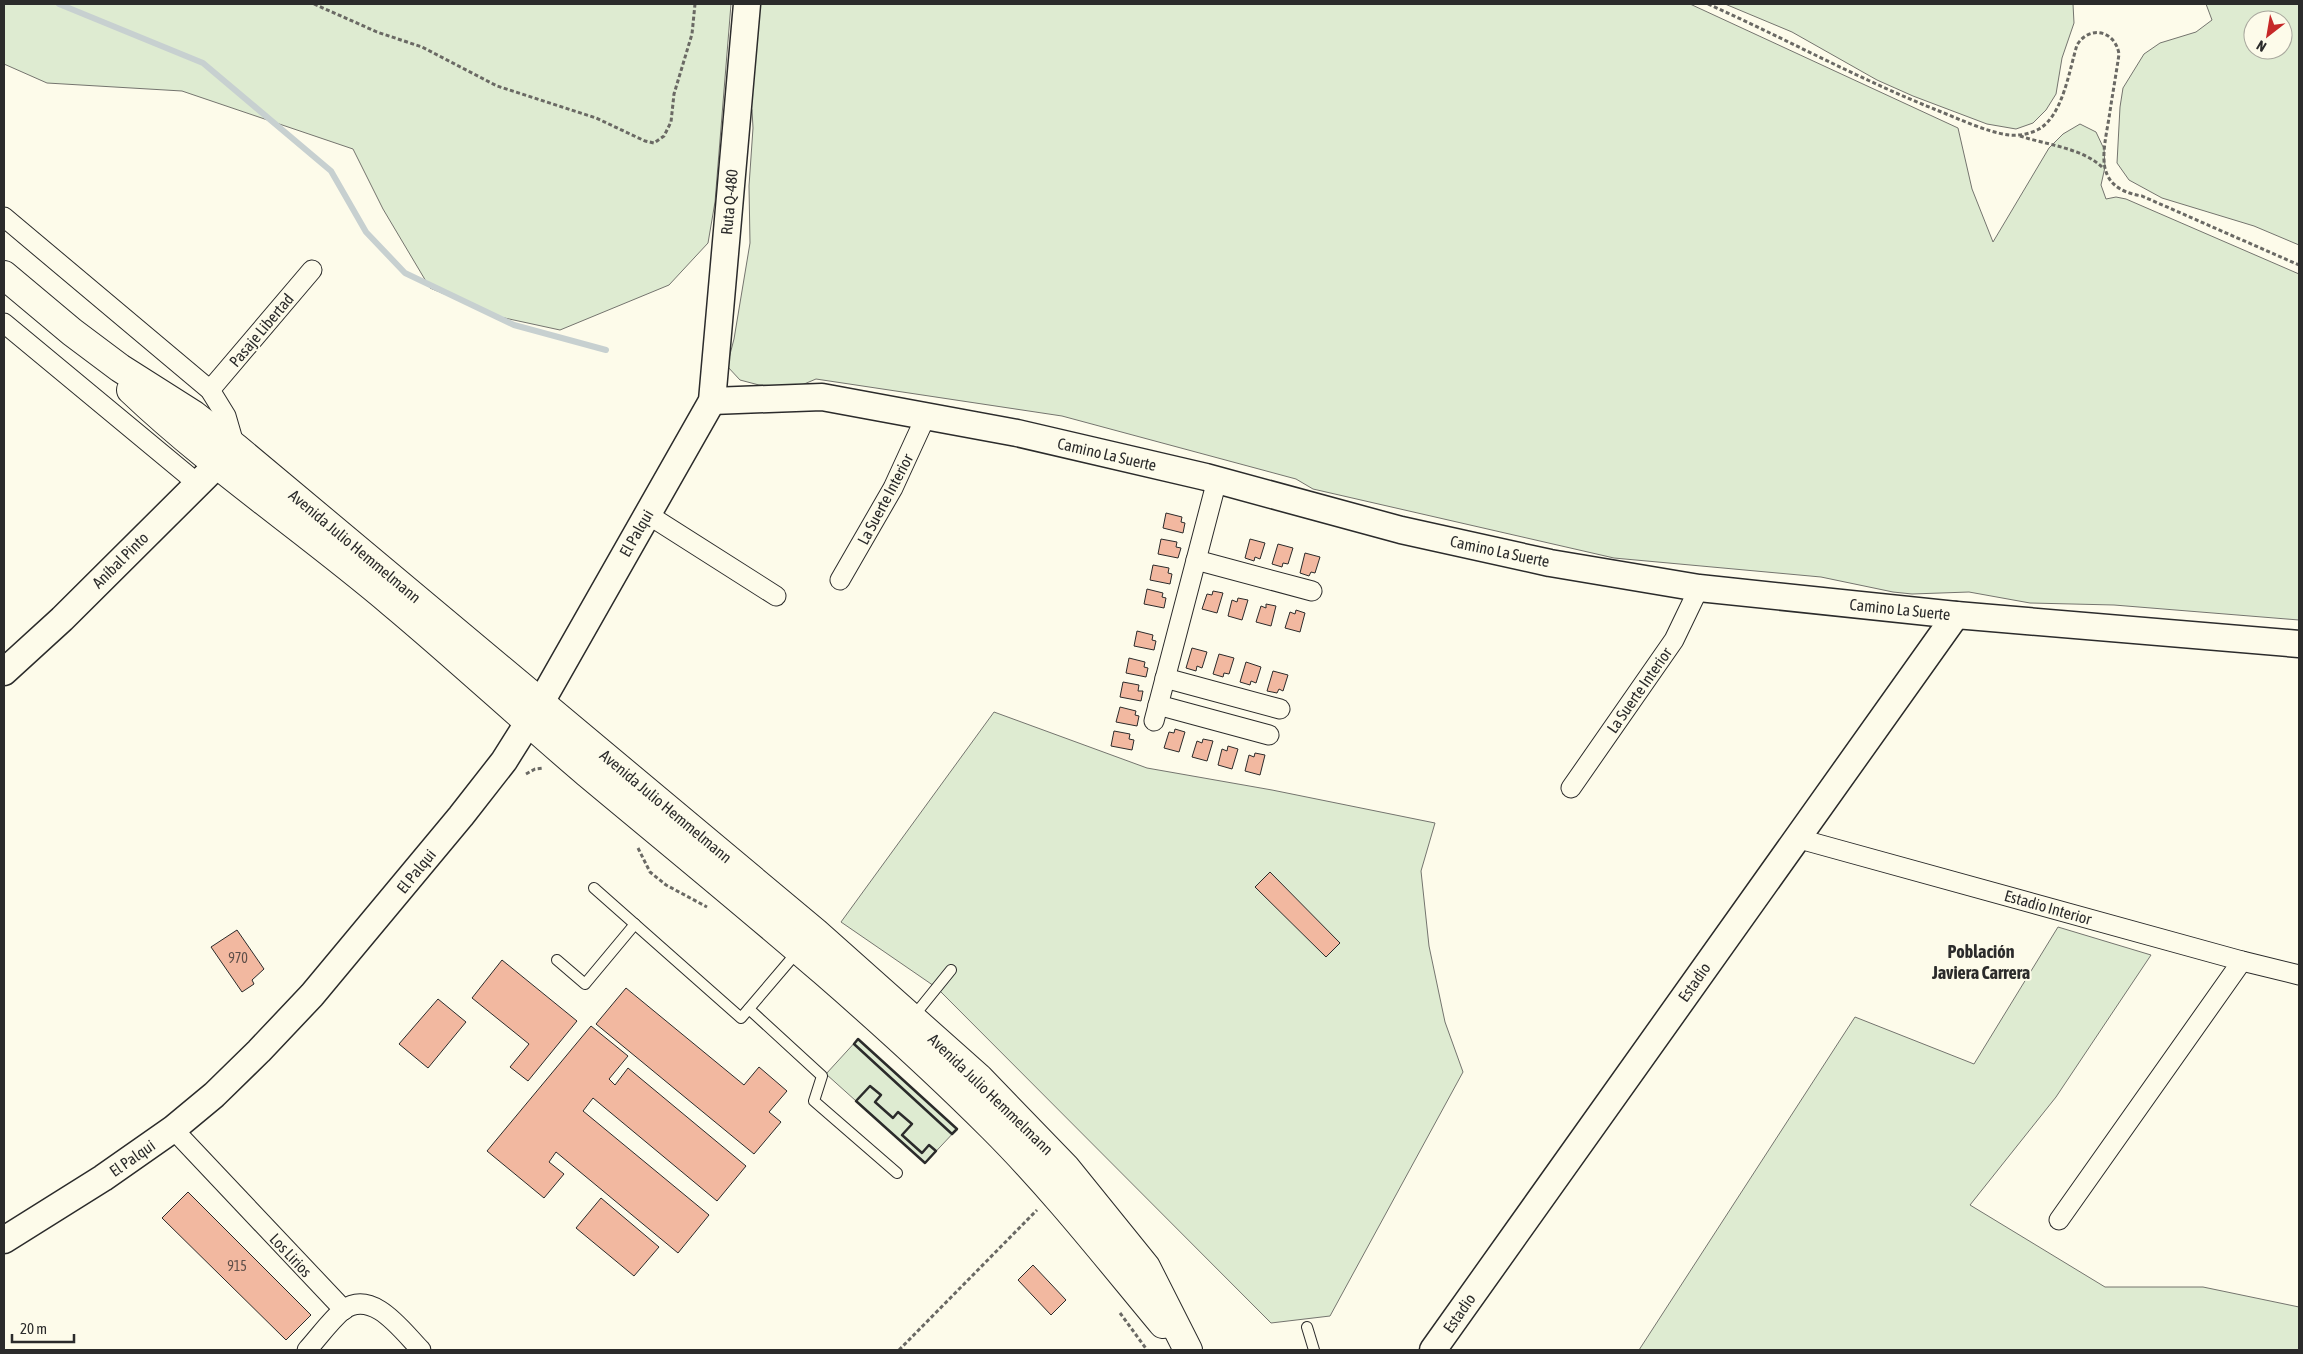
<svg xmlns="http://www.w3.org/2000/svg" width="2303" height="1354" font-family="'Asap Condensed',sans-serif">
<style>
.green{fill:#deebd1;stroke:#74746e;fill-rule:evenodd}
.lines{fill:none;stroke-linecap:round;stroke-linejoin:round}
.stream{stroke:#c7d0d0;stroke-width:6}
.building{fill:#f2b8a0;stroke:#2b2b2b}
.lane-casing{stroke:#2b2b2b;stroke-width:12}
.street-casing{stroke:#2b2b2b;stroke-width:21}
.secondary-casing{stroke:#2b2b2b;stroke-width:29}
.highway-casing{stroke:#2b2b2b;stroke-width:30}
.path{stroke:#6a6964;stroke-width:3;stroke-dasharray:4 2.5;stroke-linecap:butt}
.lane{stroke:#fdfbea;stroke-width:10}
.street{stroke:#fdfbea;stroke-width:19}
.secondary{stroke:#fdfbea;stroke-width:26}
.highway{stroke:#fdfbea;stroke-width:28}
.wall{stroke:#2b2b2b;stroke-width:2.5}
.labels{text-anchor:middle;stroke-width:4;stroke-linejoin:round;paint-order:stroke}
.number-label{font-size:14px;fill:#5d4e48}
.street-label{font-size:16px;fill:#2b2b2b;stroke:#fdfbea}
.neighbourhood-label{font-size:18px;font-weight:bold;fill:#2b2b2b;stroke:#fdfbea}
</style>
<rect width="100%" height="100%" fill="#fdfbea"/>
<g class="green">
<polygon points="4,4 731,4 715,202 708,243 669,285 560,330 500,317 430,288 383,209 353,149 182,91 47,83 4,64"/>
<polygon points="760,4 1690,4 1958,128 1972,189 1993,242 2049,148 2063,134 2080,124 2096,132 2104,149 2105,167 2101,185 2106,199 2116,197 2126,199 2299,274 2299,620 2114,605 2030,603 1969,592 1912,594 1893,592 1821,577 1614,558 1313,489 1296,479 1062,416 816,379 797,387 759,385 740,380 727,366 734,339 750,243 749,186 753,128 752,110 747,98"/>
<polygon points="1725,4 2073,4 2074,23 2062,58 2056,94 2046,110 2033,123 2016,129 1987,124 1913,96 1877,80 1792,32"/>
<path d="M2206,4H2299V245L2254,226L2162,198L2129,180L2117,163L2120,107L2123,88L2144,54L2160,43L2196,32L2212,20ZM2253,20H2283V50H2253Z"/>
<polygon points="994,712 1147,768 1272,790 1435,823 1421,871 1429,946 1445,1022 1463,1072 1330,1316 1271,1323 937,988 841,922"/>
<polygon points="2058,927 2151,955 2056,1097 1970,1205 2105,1287 2203,1287 2299,1307 2299,1350 1639,1350 1855,1017 1974,1064"/>
<polygon points="858,1039 957,1129 925,1163 826,1074"/>
</g>
<g class="lines">
<polyline class="stream" points="59,4 203,63 331,171 366,232 405,273 514,325 606,350"/>
</g>
<g class="building">
<polygon points="1166,513 1182,517 1181,522 1185,523 1183,533 1163,528"/>
<polygon points="1161,539 1177,542 1176,547 1181,548 1178,558 1158,554"/>
<polygon points="1250,539 1265,543 1260,559 1255,557 1254,561 1245,558"/>
<polygon points="1278,544 1293,548 1288,564 1283,563 1282,567 1272,564"/>
<polygon points="1305,553 1320,557 1315,573 1311,572 1309,576 1300,573"/>
<polygon points="1153,565 1169,568 1168,573 1172,574 1170,584 1150,580"/>
<polygon points="1147,589 1163,593 1162,597 1166,598 1164,608 1144,604"/>
<polygon points="1213,591 1223,593 1217,613 1202,609 1207,594 1212,595"/>
<polygon points="1238,598 1248,600 1242,620 1228,616 1232,600 1237,602"/>
<polygon points="1266,604 1276,606 1271,626 1256,622 1261,606 1266,608"/>
<polygon points="1296,610 1305,613 1300,632 1285,628 1290,612 1295,614"/>
<polygon points="1137,631 1153,635 1152,640 1156,641 1154,650 1134,646"/>
<polygon points="1192,648 1207,652 1202,668 1197,666 1196,671 1186,668"/>
<polygon points="1219,654 1234,658 1229,674 1224,673 1223,677 1213,674"/>
<polygon points="1129,658 1145,662 1144,667 1148,668 1146,677 1126,673"/>
<polygon points="1246,662 1261,667 1256,683 1251,681 1250,685 1240,682"/>
<polygon points="1273,671 1288,675 1283,691 1279,689 1277,693 1267,691"/>
<polygon points="1123,682 1139,685 1138,691 1143,691 1141,701 1120,697"/>
<polygon points="1120,707 1136,711 1135,715 1139,716 1137,726 1116,722"/>
<polygon points="1175,729 1185,732 1179,752 1164,748 1169,732 1174,733"/>
<polygon points="1114,731 1130,734 1129,739 1134,740 1132,750 1111,746"/>
<polygon points="1203,739 1213,741 1207,761 1192,757 1197,741 1202,743"/>
<polygon points="1228,746 1238,749 1232,769 1218,765 1222,749 1227,751"/>
<polygon points="1255,753 1265,755 1260,775 1245,771 1249,755 1254,757"/>
<polygon points="1270,872 1340,943 1326,957 1255,887"/>
<polygon points="237,930 264,969 252,980 254,984 242,992 211,947"/>
<polygon points="502,960 577,1021 528,1081 510,1067 529,1044 472,998"/>
<polygon points="626,988 744,1085 759,1067 787,1091 769,1112 781,1122 754,1154 596,1024"/>
<polygon points="438,999 466,1022 428,1068 399,1044"/>
<polygon points="591,1026 628,1056 609,1079 615,1085 628,1068 746,1166 717,1201 593,1098 583,1111 709,1215 678,1253 556,1152 549,1162 564,1174 544,1198 487,1151"/>
<polygon points="188,1192 311,1315 286,1340 162,1218"/>
<polygon points="601,1198 659,1247 634,1276 576,1228"/>
<polygon points="1033,1265 1066,1300 1051,1315 1018,1280"/>
</g>
<g class="lines">
<defs>
<g id="lane">
<polyline points="594,888 741,1018 798,951"/>
<polyline points="557,960 585,984 635,924"/>
<polyline points="749,1009 822,1076 814,1101 897,1173"/>
<polyline points="913,1017 951,970"/>
<polyline points="1307,1327 1314,1350"/>
</g>
<g id="street">
<polyline points="4,217 210,390 226,416 235,447"/>
<polyline points="4,323 197,483"/>
<polyline points="210,390 312,270"/>
<polyline points="647,514 776,596"/>
<polyline points="1196,560 1312,591"/>
<polyline points="840,580 893,488 926,416"/>
<polyline points="1165,678 1280,709"/>
<polyline points="1158,705 1269,735"/>
<polyline points="1154,721 1217,480"/>
<polyline points="1571,788 1674,640 1699,588"/>
<polyline points="1796,838 2242,961 2299,975"/>
<polyline points="173,1129 344,1310"/>
<polyline points="2059,1220 2242,961"/>
<path d="M307,1350C318,1338 330,1321 343,1310C373,1288 403,1332 421,1350"/>
</g>
<g id="secondary">
<polyline points="712,401 822,397 1017,433 1206,477 1401,530 1550,563 1699,588 1956,615 2299,644"/>
<polyline points="4,672 62,619 233,449"/>
<polyline points="4,1240 103,1178 173,1129 214,1095 259,1051 312,995 461,816 504,761 541,702 712,401 747,4"/>
<polyline points="1433,1350 1956,615"/>
</g>
<g id="highway">
<polyline points="4,275 72,332 120,368 194,415 235,447 815,932 979,1078 1066,1168 1146,1267 1188,1350"/>
<path d="M131,390C212,467 306,530 392,603C458,658 521,717 587,773C725,888 866,1001 993,1128C1054,1189 1108,1258 1163,1324"/>
</g>
</defs>
<use href="#lane" class="lane-casing"/>
<use href="#street" class="street-casing"/>
<use href="#secondary" class="secondary-casing"/>
<use href="#highway" class="highway-casing"/>
<g class="path">
<polyline points="314,4 377,32 422,47 497,86 596,118 645,141 654,143 664,136 671,122 674,94 692,34 695,4"/>
<path d="M1708,4C1784,38 1857,78 1934,109C1957,118 1986,132 2009,135C2019,136 2030,134 2039,129C2063,115 2069,71 2077,45C2089,25 2115,30 2119,54C2116,75 2112,97 2109,118C2103,154 2093,188 2142,196L2299,265"/>
<path d="M2020,136C2047,145 2083,148 2103,168"/>
<polyline points="526,774 535,769 543,768"/>
<polyline points="638,848 650,872 666,885 707,907"/>
<polyline points="1120,1313 1147,1350"/>
<polyline points="899,1350 1037,1210"/>
</g>
<use href="#lane" class="lane"/>
<use href="#street" class="street"/>
<use href="#secondary" class="secondary"/>
<use href="#highway" class="highway"/>
<g class="wall">
<polygon points="858,1039 957,1129 952,1134 854,1044"/>
<polygon points="870,1086 881,1095 875,1102 893,1118 898,1112 912,1124 902,1135 922,1153 929,1145 936,1151 925,1163 856,1101"/>
</g>
</g>
<g class="labels">
<g class="number-label">
<text x="238" y="963">970</text>
<text x="237" y="1271">915</text>
</g>
<g class="street-label">
<text transform="translate(729 202) rotate(-85)" y="6">Ruta Q-480</text>
<text transform="translate(261 330) rotate(-50)" y="6">Pasaje Libertad</text>
<text transform="translate(1107 454) rotate(13)" y="6">Camino La Suerte</text>
<text transform="translate(885 499) rotate(-62)" y="6">La Suerte Interior</text>
<text transform="translate(636 533) rotate(-60)" y="6">El Palqui</text>
<text transform="translate(355 546) rotate(40)" y="6">Avenida Julio Hemmelmann</text>
<text transform="translate(1500 551) rotate(12)" y="6">Camino La Suerte</text>
<text transform="translate(120 560) rotate(-45)" y="6">Aníbal Pinto</text>
<text transform="translate(1900 609) rotate(6)" y="6">Camino La Suerte</text>
<text transform="translate(1639 690) rotate(-55)" y="6">La Suerte Interior</text>
<text transform="translate(666 806) rotate(40)" y="6">Avenida Julio Hemmelmann</text>
<text transform="translate(416 871) rotate(-51)" y="6">El Palqui</text>
<text transform="translate(2048 907) rotate(16)" y="6">Estadio Interior</text>
<text transform="translate(1694 982) rotate(-55)" y="6">Estadio</text>
<text transform="translate(991 1094) rotate(44)" y="6">Avenida Julio Hemmelmann</text>
<text transform="translate(132 1158) rotate(-35)" y="6">El Palqui</text>
<text transform="translate(291 1255) rotate(47)" y="6">Los Lirios</text>
<text transform="translate(1459 1313) rotate(-55)" y="6">Estadio</text>
</g>
<g class="neighbourhood-label">
<text x="1981" y="958">Población<tspan x="1981" dy="21">Javiera Carrera</tspan></text>
</g>
</g>
<rect width="2303" height="1354" fill="none" stroke="#2b2b2b" stroke-width="10"/>
<g transform="translate(2268 35) rotate(211)"><circle r="24" fill="#fdfbea" stroke="#a9a89e"/>
<path d="M0-4L9 19L0 12L-9 19Z" fill="#c62828"/>
<text y="-8" font-size="14" font-weight="bold" text-anchor="middle" fill="#2b2b2b">N</text>
</g>
<path d="M12 1334v8h62v-8" fill="none" stroke="#2b2b2b" stroke-width="2.5"/>
<text x="20" y="1334" font-size="15" fill="#2b2b2b" stroke="#fdfbea" stroke-width="4" paint-order="stroke">20 m</text>
</svg>
